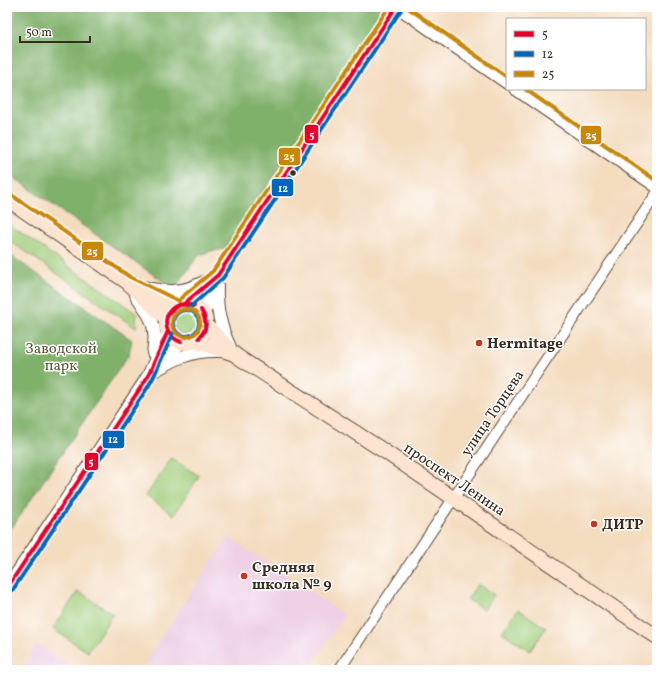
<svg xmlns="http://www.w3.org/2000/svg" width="664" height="677" font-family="Vollkorn,serif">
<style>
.built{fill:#efd0e6}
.green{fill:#a1ce7b;stroke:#6e7c4c}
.forest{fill:#80b16b;stroke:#5e6e44}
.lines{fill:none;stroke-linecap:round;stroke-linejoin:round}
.minor-casing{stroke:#574536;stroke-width:12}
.tertiary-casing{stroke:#574536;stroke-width:14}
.secondary-casing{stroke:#574536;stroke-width:16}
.minor{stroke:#fff;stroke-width:10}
.tertiary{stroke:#fff;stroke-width:12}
.secondary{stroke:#fde4d1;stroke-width:14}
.bus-1-casing{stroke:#fff;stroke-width:7}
.bus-2-casing{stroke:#fff;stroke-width:7}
.bus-3-casing{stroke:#fff;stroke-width:7}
.bus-1{stroke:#e4002b;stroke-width:4}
.bus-2{stroke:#0065bd;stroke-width:4}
.bus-3{stroke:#c88708;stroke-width:4}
.bus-dot{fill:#3b2a1e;stroke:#fff;stroke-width:1.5}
.poi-dot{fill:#c8321e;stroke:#fff;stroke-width:1.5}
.labels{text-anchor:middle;stroke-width:3;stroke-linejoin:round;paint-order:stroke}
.poi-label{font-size:15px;font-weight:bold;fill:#3b2a1e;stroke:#fff;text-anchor:start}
.park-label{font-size:15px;fill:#5a5b3a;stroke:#fff}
.street-label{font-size:15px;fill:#3b2a1e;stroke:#fff}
.line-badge{stroke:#fff;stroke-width:1.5}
.badge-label{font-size:11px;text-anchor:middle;font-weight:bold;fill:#fff}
</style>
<rect width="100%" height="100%" fill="#fff"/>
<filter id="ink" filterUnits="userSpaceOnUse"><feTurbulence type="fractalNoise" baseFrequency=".025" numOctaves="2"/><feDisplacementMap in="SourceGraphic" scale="8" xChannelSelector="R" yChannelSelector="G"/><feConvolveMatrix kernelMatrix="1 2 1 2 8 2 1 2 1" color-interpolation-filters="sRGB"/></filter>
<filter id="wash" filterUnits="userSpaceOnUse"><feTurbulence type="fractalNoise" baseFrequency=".012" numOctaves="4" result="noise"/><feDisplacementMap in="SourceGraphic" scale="16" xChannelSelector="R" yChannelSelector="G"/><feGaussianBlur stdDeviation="0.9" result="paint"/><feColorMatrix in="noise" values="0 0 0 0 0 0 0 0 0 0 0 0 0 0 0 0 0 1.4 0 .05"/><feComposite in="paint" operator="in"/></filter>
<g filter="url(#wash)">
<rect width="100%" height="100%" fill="#f4dcbf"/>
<g class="built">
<polygon points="228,537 345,615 308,670 161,670 146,660"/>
<polygon points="37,644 78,670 21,670"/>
</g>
<g class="green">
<polygon points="7,223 137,314 136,328 7,239"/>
<circle cx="186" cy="323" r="12"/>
<polygon points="171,458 199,476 174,515 146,496"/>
<polygon points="478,584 494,595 484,610 467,599"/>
<polygon points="78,591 113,614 88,652 53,629"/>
<polygon points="518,609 546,628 530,651 502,632"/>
</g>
<g class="forest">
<polygon points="7,7 387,7 226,249 211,251 198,256 174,289 7,173"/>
<polygon points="7,253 132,340 129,354 7,535"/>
</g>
</g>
<g filter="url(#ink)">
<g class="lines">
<defs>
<g id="minor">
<polyline points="396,7 507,84"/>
<polyline points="514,89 657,188"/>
<polyline points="339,670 657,193"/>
</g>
<g id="tertiary">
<path d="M217,286C216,309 220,327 230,347"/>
<path d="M143,287C177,295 188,291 218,275"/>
<path d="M136,295C151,316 158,327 153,353"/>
<polyline points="185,303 206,285"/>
<polyline points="204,314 218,275 396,7"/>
<polyline points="162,362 181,342"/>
<path d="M149,374C173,360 190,350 219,351"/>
<polyline points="7,588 143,384 149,374 168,331"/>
</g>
<g id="secondary">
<polyline points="7,199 127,282 167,319"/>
<polyline points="140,289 176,306"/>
<circle cx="186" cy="323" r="20"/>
<polyline points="206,325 233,353 238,357 384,451 657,637"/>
<polyline points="194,341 232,353"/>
</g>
</defs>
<use href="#minor" class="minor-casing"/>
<use href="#tertiary" class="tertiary-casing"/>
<use href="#secondary" class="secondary-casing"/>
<use href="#minor" class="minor"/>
<use href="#tertiary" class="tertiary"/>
<use href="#secondary" class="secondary"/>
<defs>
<g id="bus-1">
<polyline points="185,303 218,275 396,7"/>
<path d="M167,317C175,305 180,302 194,306"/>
<path d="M199,338C207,330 207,320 201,310"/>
<path d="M199,338C208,330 207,320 201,310"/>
<path d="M181,342C156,333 164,296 194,306"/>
<polyline points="7,588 143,384 149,374 168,331"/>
</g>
<g id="bus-2">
<polyline points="189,308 223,278 401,10"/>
<circle cx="186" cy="323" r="13"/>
<polyline points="12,591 148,387 154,376 173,333"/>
</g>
<g id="bus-3">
<polyline points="407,7 507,77"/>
<polyline points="525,89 657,181"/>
<polyline points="10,194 130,277 179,301"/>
<polyline points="181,298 213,271 389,7"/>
<circle cx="186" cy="323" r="14"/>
</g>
</defs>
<use href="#bus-1" class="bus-1-casing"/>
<use href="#bus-2" class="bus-2-casing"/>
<use href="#bus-3" class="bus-3-casing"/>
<use href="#bus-1" class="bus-1"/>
<use href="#bus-2" class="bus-2"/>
<use href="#bus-3" class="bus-3"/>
</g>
</g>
<circle class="bus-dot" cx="293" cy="173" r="3.5"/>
<g class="poi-dot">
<circle cx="479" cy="343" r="4"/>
<circle cx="594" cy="524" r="4"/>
<circle cx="244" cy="576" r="4"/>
</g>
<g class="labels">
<g class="poi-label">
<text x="487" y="348">Hermitage</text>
<text x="602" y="529">ДИТР</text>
<text x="252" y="572">Средняя<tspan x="252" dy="17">школа № 9</tspan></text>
</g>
<g class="park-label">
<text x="61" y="353">Заводской<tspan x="61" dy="17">парк</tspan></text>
</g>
<g class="street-label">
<text transform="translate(492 413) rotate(-56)" y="5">улица Торцева</text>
<text transform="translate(455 479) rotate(34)" y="5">проспект Ленина</text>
</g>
</g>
<g class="line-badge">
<rect x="304" y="124" width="15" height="20" rx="4" fill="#e4002b"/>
<rect x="580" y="125" width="22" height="20" rx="4" fill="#c88708"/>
<rect x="278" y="147" width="23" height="19" rx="4" fill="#c88708"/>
<rect x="271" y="178" width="23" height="19" rx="4" fill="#0065bd"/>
<rect x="81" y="241" width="23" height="20" rx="4" fill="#c88708"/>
<rect x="102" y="430" width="23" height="19" rx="4" fill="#0065bd"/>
<rect x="84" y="452" width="15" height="19" rx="4" fill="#e4002b"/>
</g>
<g class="badge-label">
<text x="312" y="138">5</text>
<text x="591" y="139">25</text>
<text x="289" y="160">25</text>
<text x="283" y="192">12</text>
<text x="92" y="255">25</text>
<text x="113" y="443">12</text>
<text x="91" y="465">5</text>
</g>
<rect width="664" height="677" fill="none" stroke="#fff" stroke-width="24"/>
<rect x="506" y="18" width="140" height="72" fill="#ffffff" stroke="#b1aaa5"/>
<rect x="514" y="31" width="20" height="6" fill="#e4002b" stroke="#b1aaa5"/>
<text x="542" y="38" font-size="12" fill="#3b2a1e">5</text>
<rect x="514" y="51" width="20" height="6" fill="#0065bd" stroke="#b1aaa5"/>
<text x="542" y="58" font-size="12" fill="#3b2a1e">12</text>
<rect x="514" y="71" width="20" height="6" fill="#c88708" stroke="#b1aaa5"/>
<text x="542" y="78" font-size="12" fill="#3b2a1e">25</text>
<path d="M20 36v6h70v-6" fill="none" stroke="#3b2a1e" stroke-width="2"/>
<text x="26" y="36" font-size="12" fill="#3b2a1e" stroke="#ffffff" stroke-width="3" paint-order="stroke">50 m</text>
</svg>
